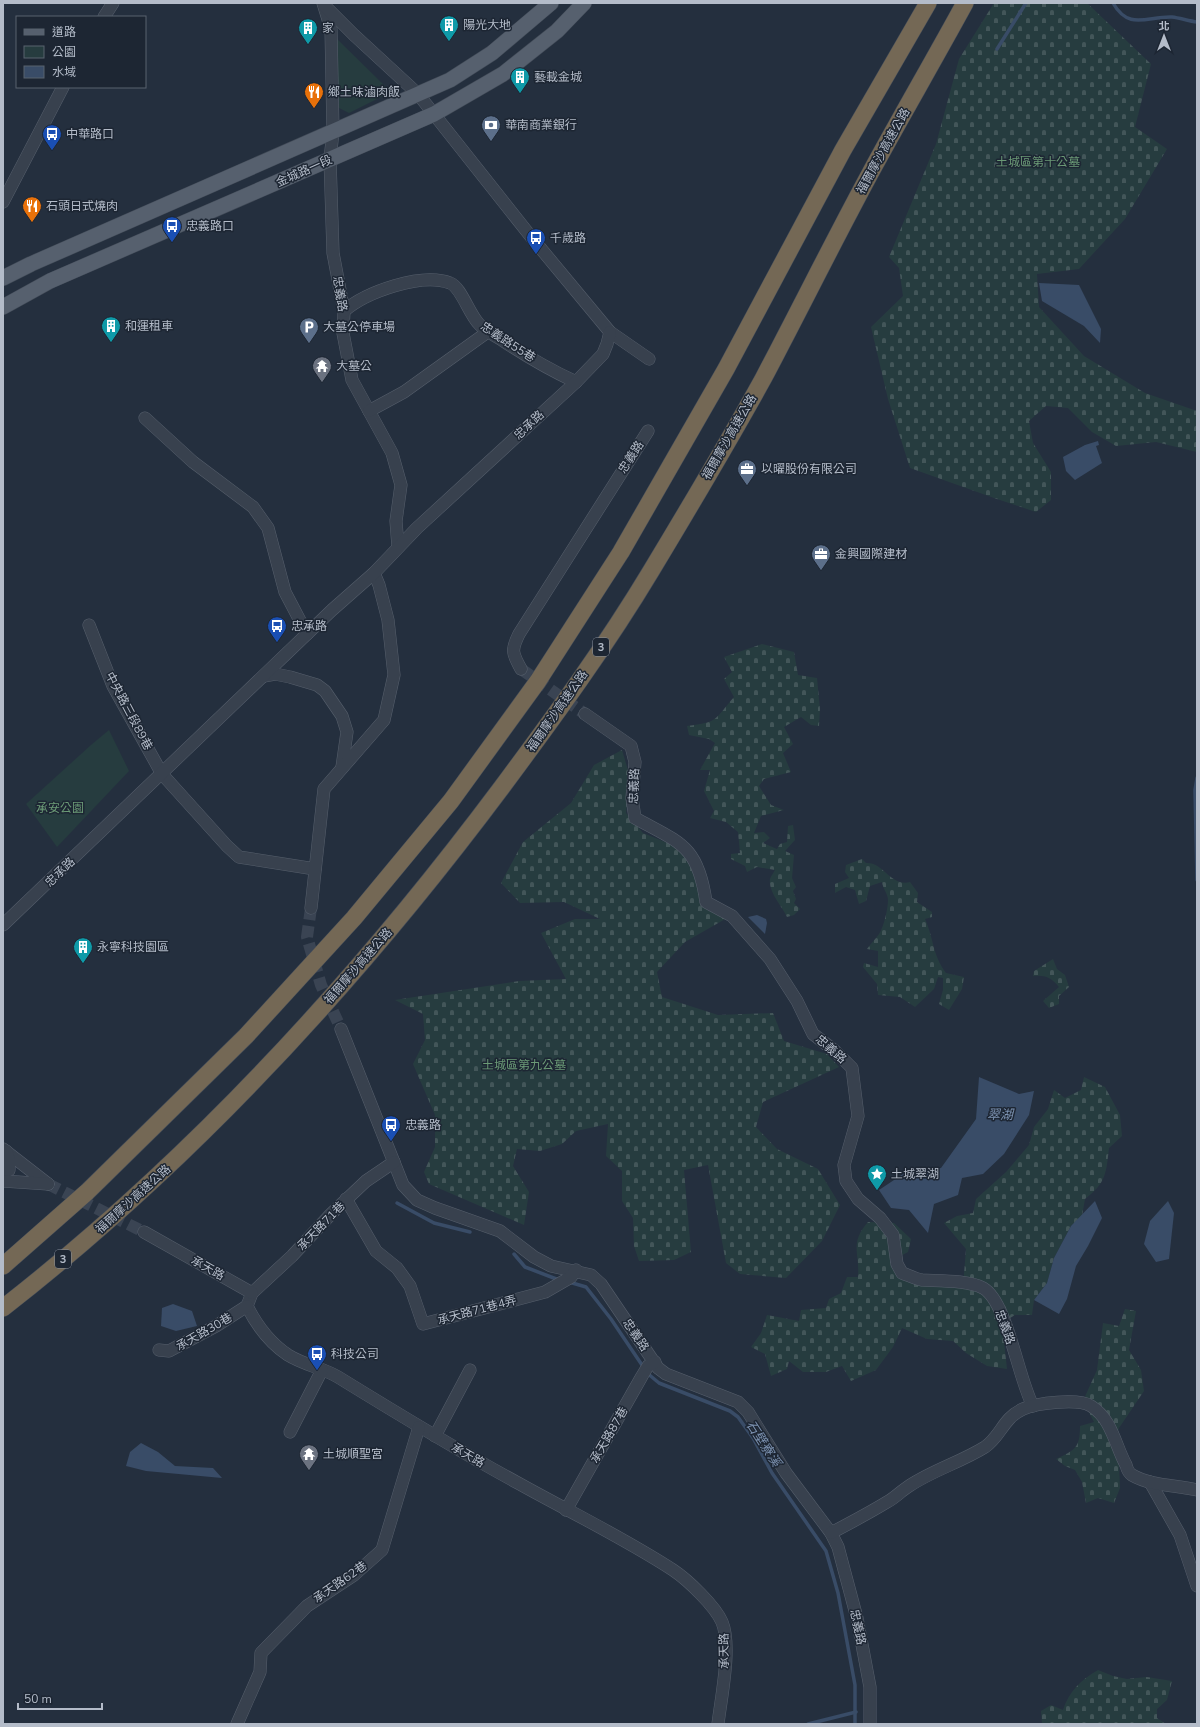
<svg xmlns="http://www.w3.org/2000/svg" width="1200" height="1727" font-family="'Nunito Sans','Noto Sans TC',sans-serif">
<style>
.green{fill:#263c3f}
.cemetery{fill:url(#cemetery-stones)}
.water{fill:#394c67}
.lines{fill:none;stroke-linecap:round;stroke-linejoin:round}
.stream{stroke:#394c67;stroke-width:3.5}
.minor-tunnel{stroke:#3a4453;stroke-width:12;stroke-dasharray:12 6;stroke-linecap:butt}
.minor-casing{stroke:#565f6c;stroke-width:13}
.major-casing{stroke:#414a57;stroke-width:16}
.highway-casing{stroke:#434c59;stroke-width:18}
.minor{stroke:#38414e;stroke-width:12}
.major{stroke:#56606e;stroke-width:15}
.highway{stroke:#746855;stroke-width:17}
.labels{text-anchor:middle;stroke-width:3;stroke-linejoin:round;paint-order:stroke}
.shield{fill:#1d2633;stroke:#878f9c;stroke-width:1}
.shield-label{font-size:11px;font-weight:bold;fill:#b4bcc9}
.poi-label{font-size:12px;fill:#b4bcc9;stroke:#1d2633;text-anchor:start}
.street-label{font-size:12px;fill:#b4bcc9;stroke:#1d2633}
.park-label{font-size:12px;fill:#6b9a76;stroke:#1d2633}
.water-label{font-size:13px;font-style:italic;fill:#7c92b1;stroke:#1d2633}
</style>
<defs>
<pattern id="cemetery-stones" width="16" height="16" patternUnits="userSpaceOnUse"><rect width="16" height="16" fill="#263c3f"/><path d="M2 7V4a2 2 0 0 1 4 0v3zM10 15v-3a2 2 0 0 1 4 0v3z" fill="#435659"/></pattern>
</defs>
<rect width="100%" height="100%" fill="#242f3e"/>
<g class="green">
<polygon points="334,36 386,87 383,96 349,113 339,108"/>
<polygon points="109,730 129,771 57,847 26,804 91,745"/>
</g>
<g class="cemetery">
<polygon points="994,3 1087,3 1151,64 1135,127 1167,149 1125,219 1079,269 1037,274 1039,307 1084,356 1145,393 1197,411 1197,452 1156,442 1116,446 1092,432 1068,408 1046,406 1029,421 1033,443 1051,472 1051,500 1036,512 994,498 910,468 888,399 871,327 903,296 899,268 889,257 936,144 959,59"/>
<path d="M762,644L794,652L798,675L817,678L820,709L819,726L811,725L801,717L784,727L793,744L783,753L791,772L764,779L759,786L771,805L784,810L761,816L754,833L764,832L770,838L763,843L777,849L780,844L787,842L788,826L793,825L795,840L785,851L794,855L792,878L796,887L793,891L796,899L794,903L800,909L794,915L787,917C782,906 768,892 770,879C771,876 774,872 775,870L757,867L747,872L745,866L731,859V854L740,853L738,832L726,822L710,818L714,811L704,791L710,770H700L715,743L709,739L689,735L687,726C719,722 714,720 734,697L724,679L732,672L724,657Z"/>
<polygon points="622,750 630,777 626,813 643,833 680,848 699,882 727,918 685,942 657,972 662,997 718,1015 773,1013 784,1041 827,1054 839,1067 763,1102 756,1127 777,1149 818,1169 840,1205 822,1241 786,1278 740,1274 726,1263 708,1165 684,1170 691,1252 674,1260 639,1261 634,1246 633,1218 622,1201 622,1171 606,1156 608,1124 576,1131 562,1144 540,1151 517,1149 513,1166 529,1192 524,1225 429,1184 424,1172 435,1147 435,1115 413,1064 425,1040 423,1014 395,1000 519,981 566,979 541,933 575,919 600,919 564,902 520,903 501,883 523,842 571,803 594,765"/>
<path d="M862,859L866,863C884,862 890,887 910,882L918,893L917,902L932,912V917L925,919C934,939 932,954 946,973L964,977L962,989L949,1010L939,1004L943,990V978L938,977L934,989L915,1007L900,997L878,995L877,984L863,967L864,963L878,967V951L867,949C871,943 875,940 879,934C884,927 888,908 888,900C888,894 883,889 882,882L870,886L866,901L859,904L855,890L846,887L835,893V884L849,878L845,872L846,865Z"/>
<path d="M1053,959L1057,969L1065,975L1069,987L1059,996V1004L1049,1008L1043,1001L1059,987C1051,977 1045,975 1033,976L1034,971Z"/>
<path d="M1084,1077L1105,1087L1120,1115L1122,1136L1109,1148C1106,1174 1106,1183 1085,1199L1082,1216L1071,1226L1054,1258L1047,1283L1034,1300L1032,1315H1015L1002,1323L1007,1369L987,1366L966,1353L953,1341L927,1339L902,1328L893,1347L876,1370L851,1381L842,1366L826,1372H803L789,1361L787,1369L771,1376L765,1354L751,1347L761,1333L767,1315L799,1321L801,1310L826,1308L829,1299L841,1293L847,1277H858C860,1252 849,1244 868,1222L894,1223L911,1239L908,1252L895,1259L899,1272L963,1286L966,1249L944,1223L957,1216L973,1213L976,1199L1006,1172L1029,1145L1034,1127L1048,1109L1054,1090L1065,1098L1081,1090Z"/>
<path d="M1125,1309L1136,1311L1129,1350L1141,1370L1144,1391L1119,1428L1115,1442L1119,1463L1120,1488L1114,1503L1098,1498L1086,1503L1082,1482L1075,1470L1065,1466L1056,1459C1075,1450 1080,1448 1080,1426L1094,1422L1083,1401L1097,1370L1103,1323L1119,1326Z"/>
<path d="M1098,1670L1113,1676L1127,1679L1147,1677L1172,1681L1167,1700L1157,1709V1718L1166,1724H1042L1041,1711L1051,1705L1063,1710C1069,1691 1081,1680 1098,1670Z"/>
</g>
<g class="water">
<polygon points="1039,283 1079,285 1101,329 1100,343 1084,326 1042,301"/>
<polygon points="1098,441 1099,445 1096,446 1102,463 1075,480 1066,471 1063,457 1085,445"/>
<polygon points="757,915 766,919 767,923 765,934 748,917"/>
<polygon points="979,1077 1019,1094 1034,1091 1029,1115 1004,1154 983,1174 962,1178 958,1195 934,1204 928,1233 909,1210 891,1208 879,1190 906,1172 941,1168 976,1119"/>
<polygon points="1095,1201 1102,1218 1088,1246 1076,1266 1067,1299 1059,1314 1034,1300 1047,1283 1054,1258 1071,1226"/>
<polygon points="1168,1201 1174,1213 1169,1259 1156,1262 1144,1244 1150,1221"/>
<polygon points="173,1304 192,1311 197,1326 176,1331 161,1326 162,1308"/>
<polygon points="141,1443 158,1452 175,1466 213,1468 222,1478 146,1471 126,1466 130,1452"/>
</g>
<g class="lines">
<g class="stream">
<path d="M1113,3C1129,31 1147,16 1172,17C1180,18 1189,21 1197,22"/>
<polyline points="997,49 1026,3"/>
<polyline points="1197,778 1195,790 1197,880"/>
<polyline points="397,1203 434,1223 470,1232"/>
<polyline points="514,1254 525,1267 559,1280"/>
<polyline points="569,1282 586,1287 611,1319 644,1368"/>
<polyline points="647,1373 659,1383 730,1411 738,1417 753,1438 772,1473 826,1551 838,1593 855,1685 855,1724"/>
<polyline points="808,1724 856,1712"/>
</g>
<g class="minor-tunnel">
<polyline points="521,669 585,714"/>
<polyline points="311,908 307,937 321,985 341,1029"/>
<polyline points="48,1184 144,1232"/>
</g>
<defs>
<g id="minor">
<polyline points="323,3 331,29 333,132 330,159 333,253 344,311 343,333 352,380 392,453 401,485 396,521 398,547"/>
<polyline points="324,5 354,35 418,94 532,238 610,332 649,359"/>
<polyline points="104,17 113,3"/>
<polyline points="3,202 63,87"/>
<path d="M344,311C366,292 422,272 450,283C461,287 469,314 479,324C485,331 494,335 502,340C526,356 550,370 576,382"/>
<polyline points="369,411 404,392 489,331"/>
<polyline points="145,418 193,462 253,507 268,528 285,592 307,634"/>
<polyline points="89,625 113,686 162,774 227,846 239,857 315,869"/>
<path d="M521,669C512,653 511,650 519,634L648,431"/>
<polyline points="264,676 275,674 290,677 317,685 325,691 342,716 347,732 342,767"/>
<path d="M585,714L631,746L635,762L632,798L635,818C680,843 698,845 706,902L732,916L770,959L797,1001L813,1034L835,1051L852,1068L858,1116L844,1165L846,1181L858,1199L880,1218L893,1235L897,1264L902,1273C908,1275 915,1279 922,1280C938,1281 968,1280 983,1288C1007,1301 1018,1378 1033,1406"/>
<polyline points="311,908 324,789 384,720 394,675 388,620 379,585 374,573"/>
<polyline points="3,925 332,610 374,573 417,528 576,382 603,354 607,344 610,332"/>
<polyline points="341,1029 403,1185 417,1200 435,1208 500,1231 534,1257 551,1266 591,1275 601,1284 658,1368 666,1374 738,1402 748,1412 786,1473 831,1533 838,1547 857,1618 870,1687 870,1724"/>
<polyline points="3,1149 48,1184"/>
<path d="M394,1162L366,1181L331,1214L292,1256L252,1293L247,1306C256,1324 270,1343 288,1355C304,1365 323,1368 338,1377C398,1414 457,1450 518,1483C570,1512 624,1538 673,1570C688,1580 715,1606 722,1622C732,1646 721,1698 718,1724"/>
<polyline points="3,1173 9,1170 9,1159 6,1151"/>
<polyline points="3,1181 48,1184"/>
<polyline points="346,1199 376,1251 397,1268 410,1286 423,1324 545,1292 571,1277 576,1270"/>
<polyline points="144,1232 252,1293"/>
<polyline points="159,1350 169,1351 216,1326 247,1306"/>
<polyline points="290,1432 322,1370"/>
<polyline points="435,1436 470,1370"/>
<polyline points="1150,1482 1180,1535 1197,1586"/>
<polyline points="566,1510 642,1376 648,1366 655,1362"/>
<path d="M831,1533C850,1523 869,1513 887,1502C895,1498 901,1491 909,1486C933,1470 961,1462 985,1447C1001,1436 1003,1418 1023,1409C1037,1403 1078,1398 1091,1406C1112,1419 1115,1445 1126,1465C1127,1469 1129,1473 1132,1475C1151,1486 1176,1485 1197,1490"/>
<polyline points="237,1724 260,1672 261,1653 307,1606 354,1575 382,1550 419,1427"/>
</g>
<g id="major">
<polyline points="3,278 31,264 450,80 492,53 551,3"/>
<polyline points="3,307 50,281 434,114 503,74 557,31 584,3"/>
</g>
<g id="highway">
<polyline points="3,1266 87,1192 246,1036 354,918 451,801 538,681 621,552 726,369 843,150 928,3"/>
<path d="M3,1308C194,1159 357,981 502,787C554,717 606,646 651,571C689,508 727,444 763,379C800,309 835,238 873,168C903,113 935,58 965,3"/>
</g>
</defs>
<use href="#minor" class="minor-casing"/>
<use href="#major" class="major-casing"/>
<use href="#highway" class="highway-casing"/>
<use href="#minor" class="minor"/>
<use href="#major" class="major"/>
<use href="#highway" class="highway"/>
</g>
<defs>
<symbol id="building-pin" viewBox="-11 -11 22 30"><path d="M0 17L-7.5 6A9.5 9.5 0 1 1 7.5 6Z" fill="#0f9aa8" stroke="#1d2633"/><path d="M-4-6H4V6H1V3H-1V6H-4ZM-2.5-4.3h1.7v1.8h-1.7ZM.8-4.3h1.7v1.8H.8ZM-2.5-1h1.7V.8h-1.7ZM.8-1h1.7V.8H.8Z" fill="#fff"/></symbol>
<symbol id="restaurant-pin" viewBox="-11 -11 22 30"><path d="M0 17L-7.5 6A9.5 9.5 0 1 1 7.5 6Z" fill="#e8710a" stroke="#1d2633"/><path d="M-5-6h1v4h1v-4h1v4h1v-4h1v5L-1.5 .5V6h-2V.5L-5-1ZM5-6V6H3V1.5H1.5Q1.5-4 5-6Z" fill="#fff"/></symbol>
<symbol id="bank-pin" viewBox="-11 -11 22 30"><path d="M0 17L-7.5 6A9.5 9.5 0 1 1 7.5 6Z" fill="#5c6f8a" stroke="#1d2633"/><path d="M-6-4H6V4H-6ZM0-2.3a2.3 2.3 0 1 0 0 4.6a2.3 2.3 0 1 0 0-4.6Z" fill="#fff"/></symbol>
<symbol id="bus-pin" viewBox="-11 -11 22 30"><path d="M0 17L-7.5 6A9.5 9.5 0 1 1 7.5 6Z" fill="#1a4fb4" stroke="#1d2633"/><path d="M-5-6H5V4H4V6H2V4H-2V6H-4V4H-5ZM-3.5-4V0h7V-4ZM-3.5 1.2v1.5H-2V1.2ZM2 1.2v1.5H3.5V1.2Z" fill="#fff"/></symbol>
<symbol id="parking-pin" viewBox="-11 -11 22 30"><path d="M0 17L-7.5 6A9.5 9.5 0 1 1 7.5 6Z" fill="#5c6f8a" stroke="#1d2633"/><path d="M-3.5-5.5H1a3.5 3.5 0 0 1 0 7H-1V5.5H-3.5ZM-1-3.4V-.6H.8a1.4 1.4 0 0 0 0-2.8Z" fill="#fff"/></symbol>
<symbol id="temple-pin" viewBox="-11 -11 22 30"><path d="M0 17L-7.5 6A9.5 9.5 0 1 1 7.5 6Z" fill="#6b7280" stroke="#1d2633"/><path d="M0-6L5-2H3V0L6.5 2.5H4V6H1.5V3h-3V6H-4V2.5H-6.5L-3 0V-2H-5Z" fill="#fff"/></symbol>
<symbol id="office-pin" viewBox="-11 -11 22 30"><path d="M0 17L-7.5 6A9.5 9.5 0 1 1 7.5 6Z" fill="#5c6f8a" stroke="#1d2633"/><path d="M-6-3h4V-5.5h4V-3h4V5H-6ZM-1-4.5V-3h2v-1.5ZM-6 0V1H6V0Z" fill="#fff"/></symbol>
<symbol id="sight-pin" viewBox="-11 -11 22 30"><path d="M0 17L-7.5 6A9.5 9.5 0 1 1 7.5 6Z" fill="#0f9aa8" stroke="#1d2633"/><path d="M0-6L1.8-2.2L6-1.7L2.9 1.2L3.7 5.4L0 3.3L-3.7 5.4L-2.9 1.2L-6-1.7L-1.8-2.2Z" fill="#fff"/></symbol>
</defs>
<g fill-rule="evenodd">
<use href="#building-pin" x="438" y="14" width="22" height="30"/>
<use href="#building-pin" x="297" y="17" width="22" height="30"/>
<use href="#building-pin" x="509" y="66" width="22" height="30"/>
<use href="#restaurant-pin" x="303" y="81" width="22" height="30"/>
<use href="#bank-pin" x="480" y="114" width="22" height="30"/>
<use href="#bus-pin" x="41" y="123" width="22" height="30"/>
<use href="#restaurant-pin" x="21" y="195" width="22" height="30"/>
<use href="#bus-pin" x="161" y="215" width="22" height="30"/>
<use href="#bus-pin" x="525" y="227" width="22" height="30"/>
<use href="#building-pin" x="100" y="315" width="22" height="30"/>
<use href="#parking-pin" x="298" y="316" width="22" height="30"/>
<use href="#temple-pin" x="311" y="355" width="22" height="30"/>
<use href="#office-pin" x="736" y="458" width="22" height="30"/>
<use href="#office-pin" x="810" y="543" width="22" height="30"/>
<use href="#bus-pin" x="266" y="615" width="22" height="30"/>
<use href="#building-pin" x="72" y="936" width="22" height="30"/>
<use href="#bus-pin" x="380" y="1114" width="22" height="30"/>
<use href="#sight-pin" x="866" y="1163" width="22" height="30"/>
<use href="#bus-pin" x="306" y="1343" width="22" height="30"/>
<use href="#temple-pin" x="298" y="1443" width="22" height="30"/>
</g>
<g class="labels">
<g class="shield">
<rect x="593" y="638" width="16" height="18" rx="3"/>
<rect x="55" y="1250" width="16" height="18" rx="3"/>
</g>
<g class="shield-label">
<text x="601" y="651">3</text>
<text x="63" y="1263">3</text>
</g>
<g class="poi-label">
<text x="463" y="29">陽光大地</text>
<text x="322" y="32">家</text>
<text x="534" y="81">藝載金城</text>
<text x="328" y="96">鄉土味滷肉飯</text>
<text x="505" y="129">華南商業銀行</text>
<text x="66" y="138">中華路口</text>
<text x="46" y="210">石頭日式燒肉</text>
<text x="186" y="230">忠義路口</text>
<text x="550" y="242">千歲路</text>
<text x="125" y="330">和運租車</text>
<text x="323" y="331">大墓公停車場</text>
<text x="336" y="370">大墓公</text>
<text x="761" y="473">以曜股份有限公司</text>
<text x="835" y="558">金興國際建材</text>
<text x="291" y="630">忠承路</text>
<text x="97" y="951">永寧科技園區</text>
<text x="405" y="1129">忠義路</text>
<text x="891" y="1178">土城翠湖</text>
<text x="331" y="1358">科技公司</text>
<text x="323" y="1458">土城順聖宮</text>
</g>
<g class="street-label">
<text transform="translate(883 151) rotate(-61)" y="4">福爾摩沙高速公路</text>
<text transform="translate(304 171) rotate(-24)" y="4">金城路一段</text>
<text transform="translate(340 294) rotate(81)" y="4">忠義路</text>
<text transform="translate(508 342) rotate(33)" y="4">忠義路55巷</text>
<text transform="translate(529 425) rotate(-43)" y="4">忠承路</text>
<text transform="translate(729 437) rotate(-60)" y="4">福爾摩沙高速公路</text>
<text transform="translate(631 457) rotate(-57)" y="4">忠義路</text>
<text transform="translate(129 711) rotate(62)" y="4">中央路三段89巷</text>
<text transform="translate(557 711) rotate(-55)" y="4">福爾摩沙高速公路</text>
<text transform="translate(634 786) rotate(-88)" y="4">忠義路</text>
<text transform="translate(60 872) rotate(-44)" y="4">忠承路</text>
<text transform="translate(358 966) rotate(-49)" y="4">福爾摩沙高速公路</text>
<text transform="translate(831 1049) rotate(41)" y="4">忠義路</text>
<text transform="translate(133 1199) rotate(-42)" y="4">福爾摩沙高速公路</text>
<text transform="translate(321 1226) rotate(-46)" y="4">承天路71巷</text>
<text transform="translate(208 1268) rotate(29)" y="4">承天路</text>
<text transform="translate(477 1310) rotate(-15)" y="4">承天路71巷4弄</text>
<text transform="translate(1005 1327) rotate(70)" y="4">忠義路</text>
<text transform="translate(204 1332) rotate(-30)" y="4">承天路30巷</text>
<text transform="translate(636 1335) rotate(56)" y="4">忠義路</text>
<text transform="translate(609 1435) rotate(-60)" y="4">承天路87巷</text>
<text transform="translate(468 1455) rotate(30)" y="4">承天路</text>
<text transform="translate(340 1582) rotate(-35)" y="4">承天路62巷</text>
<text transform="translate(858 1627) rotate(78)" y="4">忠義路</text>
<text transform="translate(724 1651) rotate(-91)" y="4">承天路</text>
</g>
<g class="park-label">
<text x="1038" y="166">土城區第十公墓</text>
<text x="60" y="812">承安公園</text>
<text x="524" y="1069">土城區第九公墓</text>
</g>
<g class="water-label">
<text x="1000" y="1119">翠湖</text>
<text transform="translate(764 1443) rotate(57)" y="5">石壁寮溪</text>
</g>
</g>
<rect width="1200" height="1727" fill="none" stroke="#b4bcc9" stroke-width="8"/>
<rect x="16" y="16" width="130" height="72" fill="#1d2633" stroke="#59626f"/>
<rect x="24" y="29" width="20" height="6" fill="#56606e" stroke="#59626f"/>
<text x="52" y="36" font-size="12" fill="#b4bcc9">道路</text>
<rect x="24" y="46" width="20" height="12" fill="#263c3f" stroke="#59626f"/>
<text x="52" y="56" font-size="12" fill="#b4bcc9">公園</text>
<rect x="24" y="66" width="20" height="12" fill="#394c67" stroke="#59626f"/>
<text x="52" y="76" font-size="12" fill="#b4bcc9">水域</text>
<g transform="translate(1164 36)" stroke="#1d2633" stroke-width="3" paint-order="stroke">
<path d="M0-3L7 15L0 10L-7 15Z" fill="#b4bcc9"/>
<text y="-6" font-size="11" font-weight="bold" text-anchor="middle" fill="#b4bcc9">北</text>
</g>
<path d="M18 1703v6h84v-6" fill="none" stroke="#b4bcc9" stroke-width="2"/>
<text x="24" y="1703" font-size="12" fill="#b4bcc9" stroke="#1d2633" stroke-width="3" paint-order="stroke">50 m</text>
</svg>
